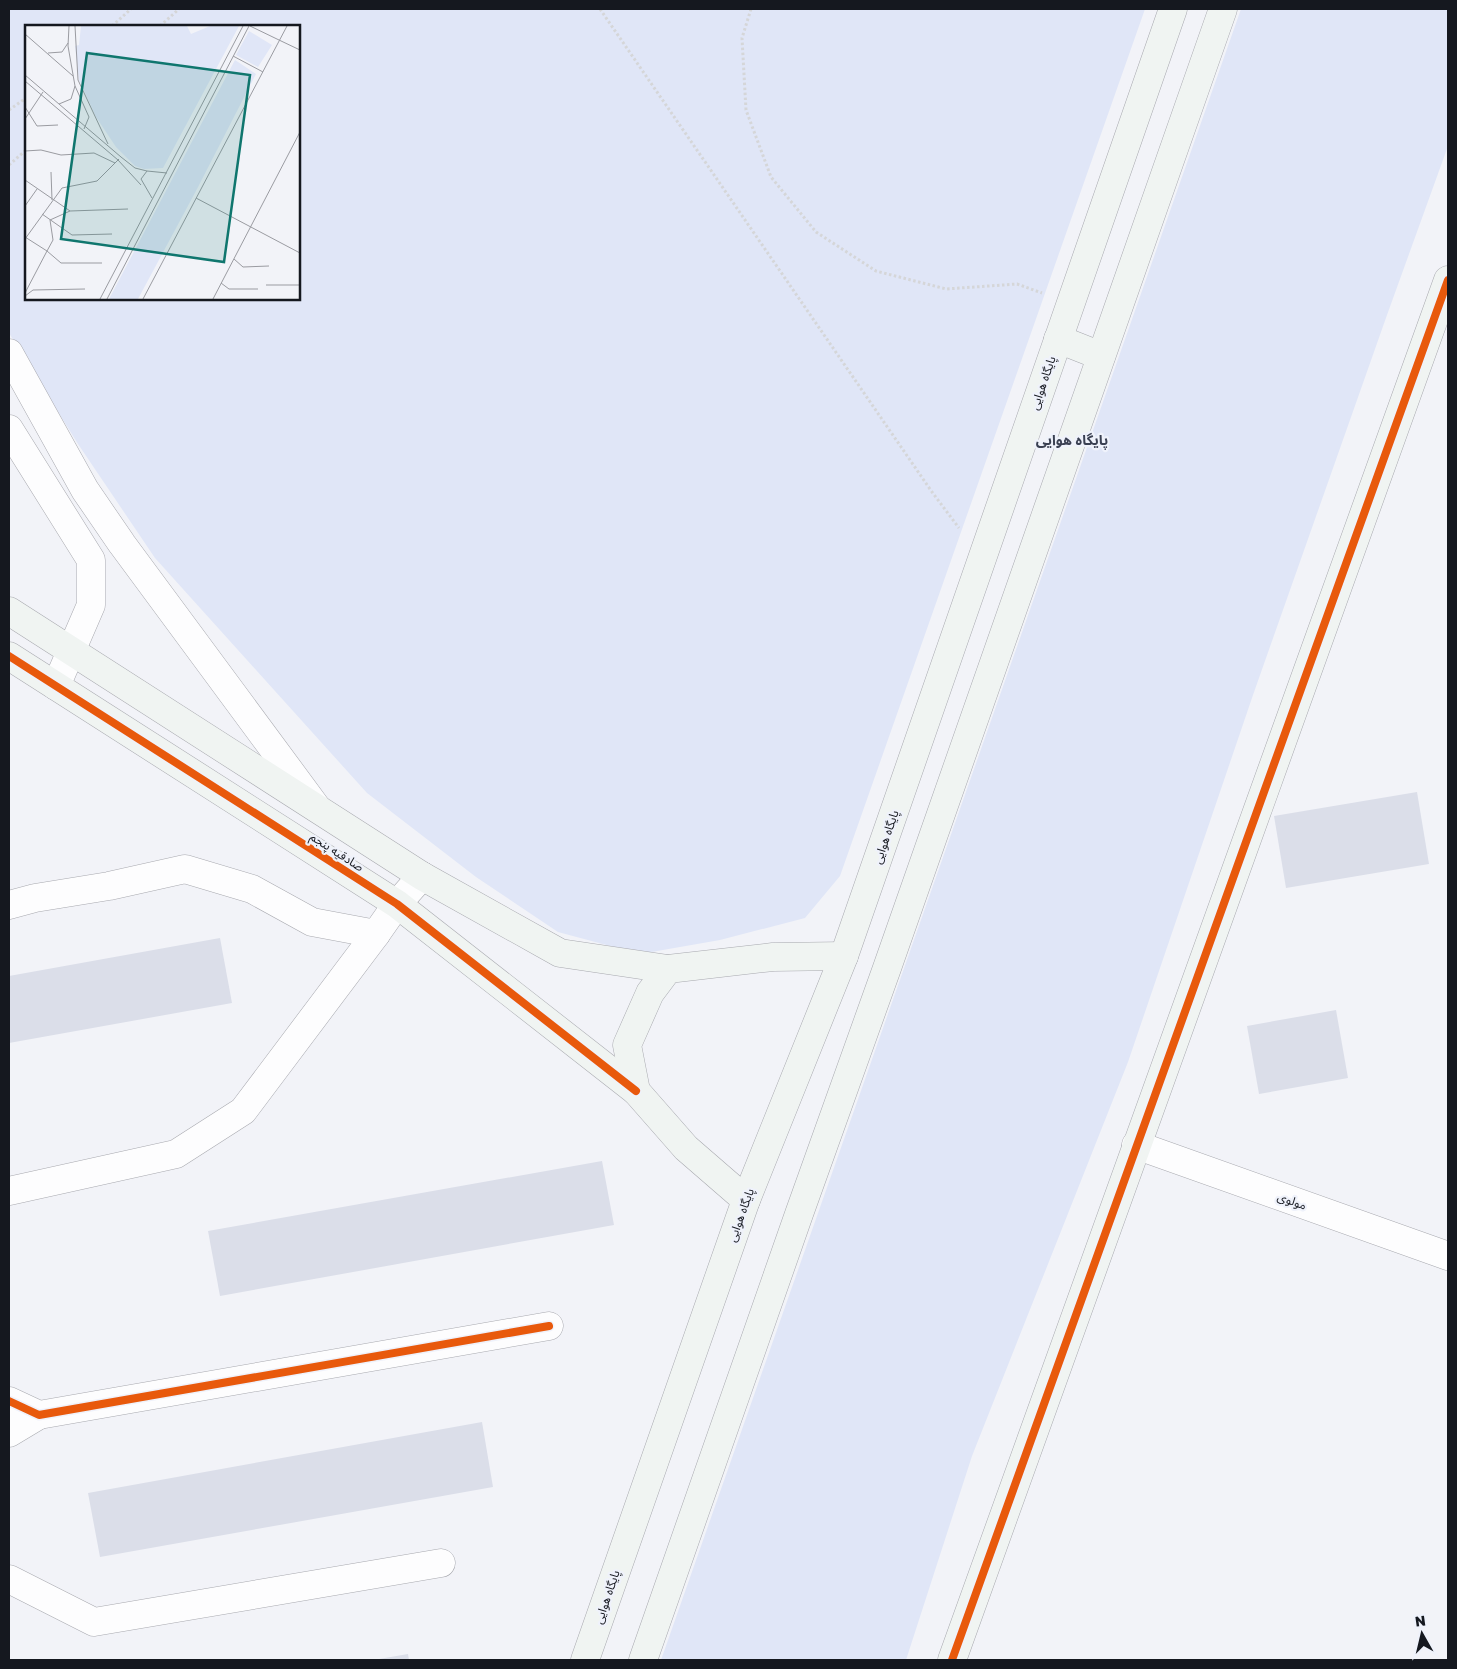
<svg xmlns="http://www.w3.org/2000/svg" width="1457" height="1669" font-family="'Golos Text','Noto Sans Arabic',sans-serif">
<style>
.green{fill:#e0e6f7;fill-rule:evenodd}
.building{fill:#dbdee9}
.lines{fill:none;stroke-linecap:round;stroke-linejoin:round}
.street-casing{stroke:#a8a9af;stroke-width:29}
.secondary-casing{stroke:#a8a9af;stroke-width:29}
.path{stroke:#d5d6d8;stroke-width:3;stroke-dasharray:2.5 2.5;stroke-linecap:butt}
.street{stroke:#fdfdfe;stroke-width:28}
.secondary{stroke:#f0f4f2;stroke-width:28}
.cycleway-casing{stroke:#eff2fb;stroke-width:11}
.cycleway{stroke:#e8590c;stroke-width:8}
.labels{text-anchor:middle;stroke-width:4.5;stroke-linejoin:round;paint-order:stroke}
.street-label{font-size:12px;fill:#15181f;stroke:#eff2fb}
.neighbourhood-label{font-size:14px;font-weight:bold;fill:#3a4052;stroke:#eff2fb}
.inset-road{fill:none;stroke:#9a9ba1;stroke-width:1}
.view{fill:#0f766e;fill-opacity:0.15;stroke:#0f766e;stroke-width:2.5}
.inset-edge{fill:none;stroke:#15181f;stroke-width:2.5}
</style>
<rect width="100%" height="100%" fill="#f2f3f8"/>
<g class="green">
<path d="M9,9H1145L840,876L805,918L720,940L640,954L558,932L476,877L367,793L155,558L78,444L9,333ZM26,26H299V299H26Z"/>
<polygon points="1241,9 1448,9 1448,146 1387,315 1253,695 1128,1062 972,1456 906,1660 661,1660"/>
</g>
<g class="building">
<polygon points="1417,792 1429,864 1286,888 1274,816"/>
<polygon points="220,938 232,1003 9,1043 9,976"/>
<polygon points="1336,1010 1348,1078 1259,1094 1247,1026"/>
<polygon points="602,1161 614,1225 220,1296 208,1231"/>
<polygon points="482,1422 493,1487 100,1557 88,1493"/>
<polygon points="408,1654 409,1660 380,1660 379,1659"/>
</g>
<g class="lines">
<defs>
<g id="street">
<polyline points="9,353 85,490 122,544 317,808"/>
<polyline points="9,429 91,560 91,605 56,686"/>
<polyline points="9,905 35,898 109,886 185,869 252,889 312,922 376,934"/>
<polyline points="1136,1145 1448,1256"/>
<polyline points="9,1191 176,1154 243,1111 376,934 397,904 422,876"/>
<polyline points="9,1401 39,1415 549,1326"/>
<polyline points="9,1433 39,1415"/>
<polyline points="9,1579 94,1622 441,1563"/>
</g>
<g id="secondary">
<polyline points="1058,339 1101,356"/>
<polyline points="9,611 422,876 560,953 668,969"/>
<polyline points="9,656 397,904 636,1091"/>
<polyline points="746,1200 686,1148 636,1091 627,1045 650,993 668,969 773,957 844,956"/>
<polyline points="585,1660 746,1200 844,956 1173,9"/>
<polyline points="643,1660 799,1214 887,968 1223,9"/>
<polyline points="952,1660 1448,280"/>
</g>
</defs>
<use href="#street" class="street-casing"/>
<use href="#secondary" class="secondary-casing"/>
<g class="path">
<polyline points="600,9 932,492 959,528"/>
<polyline points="751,9 742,38 746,110 771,177 816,232 876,271 946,289 1017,284 1042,293"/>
<polyline points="112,26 131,9"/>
<polyline points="160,26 179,9"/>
<polyline points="9,110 26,98"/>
<polyline points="9,165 26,150"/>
</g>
<use href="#street" class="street"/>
<use href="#secondary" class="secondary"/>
<defs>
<g id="cycleway">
<polyline points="9,656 397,904 636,1091"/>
<polyline points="9,1401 39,1415 549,1326"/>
<polyline points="952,1660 1448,280"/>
</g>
</defs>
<use href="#cycleway" class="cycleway-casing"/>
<use href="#cycleway" class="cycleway"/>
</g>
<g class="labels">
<g class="street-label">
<text transform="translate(1043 383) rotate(-71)" y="4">پایگاه هوایی</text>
<text transform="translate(886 837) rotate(-71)" y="4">پایگاه هوایی</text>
<text transform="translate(337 852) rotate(33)" y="4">صادقیه پنجم</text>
<text transform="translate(1292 1201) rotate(20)" y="4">مولوی</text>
<text transform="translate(741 1215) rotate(-70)" y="4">پایگاه هوایی</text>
<text transform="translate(607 1597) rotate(-71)" y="4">پایگاه هوایی</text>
</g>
<g class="neighbourhood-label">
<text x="1072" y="445">پایگاه هوایی</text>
</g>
</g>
<g transform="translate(25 25)">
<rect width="275" height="275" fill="#f2f3f8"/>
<path d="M56,1H162L166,9L185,1H214L138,143L119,144L110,141L91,122L71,92L54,55L50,21L54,20ZM224,6L247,20L233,42L211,30ZM210,35L231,49L172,164L113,274H84Z" fill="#e0e6f7"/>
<path class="inset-road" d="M44,1L43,21L50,61L64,92L59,104M50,1L53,55L83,119M225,1L254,15M0,9L48,51M254,15L275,25M23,28L37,27L43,18M208,31L238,47M0,50L96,132L110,143L122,146M0,56L93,135L116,160M34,79L46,74L50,61M0,82L12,101L33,100M0,94L18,67M0,126L16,125L36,130L69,128L90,138M26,147L27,175M0,155L45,186L103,184M127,173L116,154L122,146L142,148M171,173L275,228M0,181L12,164M17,189L47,210L87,209M0,212L22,226L28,215L25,195L45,186M0,214L37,163L72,156L94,134M209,234L218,242L244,241M196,258L204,264H233M241,260H275M0,268L22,226L36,238H77M0,271L8,265L60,264M75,274L218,1M82,274L224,1M118,274L262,1M188,274L275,107"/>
<path class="view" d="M62,28L225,50L199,237L36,214Z"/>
<rect width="275" height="275" class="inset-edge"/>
</g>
<rect width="1457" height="1669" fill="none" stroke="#15181f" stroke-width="20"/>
<g transform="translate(1422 1634) rotate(352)" stroke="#eff2fb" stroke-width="4" paint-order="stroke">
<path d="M0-4L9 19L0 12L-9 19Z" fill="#15181f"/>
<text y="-8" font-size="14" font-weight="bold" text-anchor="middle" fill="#15181f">N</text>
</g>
</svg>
